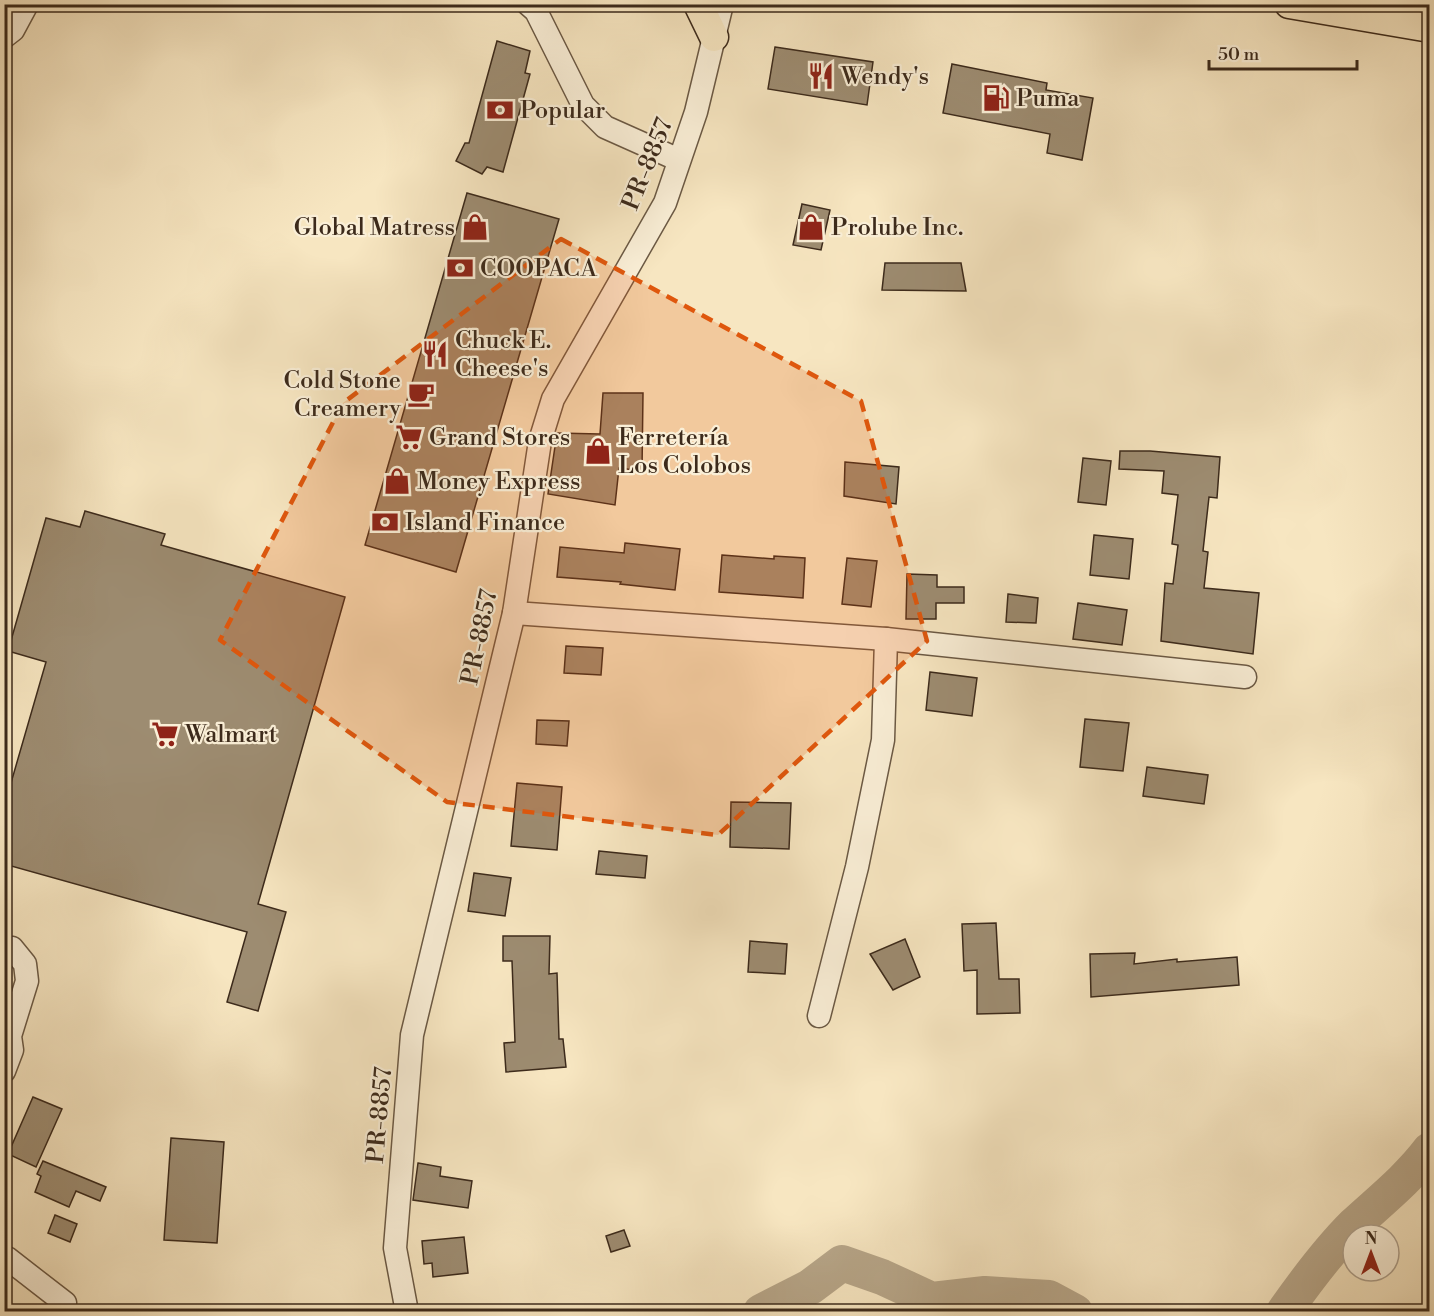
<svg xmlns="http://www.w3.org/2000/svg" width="1434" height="1316" font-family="'Libre Bodoni',serif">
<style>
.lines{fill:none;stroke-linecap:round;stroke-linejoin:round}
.river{stroke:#b7a689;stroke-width:36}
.building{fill:#9d8c71;stroke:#3c2a1b;stroke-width:1.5}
.minor-casing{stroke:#6b5944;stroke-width:25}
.major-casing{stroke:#3c2a1b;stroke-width:31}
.minor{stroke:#faefd7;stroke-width:22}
.major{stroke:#f7e6c1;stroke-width:28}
.marked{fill:#df570d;fill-opacity:0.2;stroke:#df570d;stroke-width:4.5;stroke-dasharray:12 8;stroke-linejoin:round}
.labels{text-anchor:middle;stroke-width:4.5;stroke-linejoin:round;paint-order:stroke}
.poi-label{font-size:24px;fill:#3c2a1b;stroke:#faefd7;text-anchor:start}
.street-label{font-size:24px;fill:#3c2a1b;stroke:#faefd7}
</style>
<rect width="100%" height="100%" fill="#f7e6c1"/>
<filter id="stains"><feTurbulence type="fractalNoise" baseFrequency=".00333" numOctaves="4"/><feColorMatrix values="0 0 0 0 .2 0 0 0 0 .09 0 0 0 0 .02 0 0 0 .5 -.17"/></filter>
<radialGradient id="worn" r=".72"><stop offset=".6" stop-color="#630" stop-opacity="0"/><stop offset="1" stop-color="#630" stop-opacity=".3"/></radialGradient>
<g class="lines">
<g class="river">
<polyline points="761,1312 810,1287 842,1263 882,1277 932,1300 985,1294 1049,1298 1075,1312"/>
<path d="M1284,1312C1305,1282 1328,1251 1354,1225C1380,1201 1408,1179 1430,1150"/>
</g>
</g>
<g class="building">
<polygon points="497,41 530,51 525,73 530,74 503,172 487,167 482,174 456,161 465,143 469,143"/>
<polygon points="775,47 873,62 867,105 768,89"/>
<polygon points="952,64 1047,83 1046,90 1093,98 1082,160 1047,153 1050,134 943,113"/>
<polygon points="467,193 559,219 456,572 365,545"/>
<polygon points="802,204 830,210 821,250 793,245"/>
<polygon points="885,263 961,263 966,291 882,290"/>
<polygon points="603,393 643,393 642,471 619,468 615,505 548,494 557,433 600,434"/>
<polygon points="1120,451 1150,451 1220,457 1217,498 1209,497 1203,551 1208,552 1204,588 1259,593 1253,654 1161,641 1165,583 1173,584 1178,545 1172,544 1178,495 1162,493 1164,471 1119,469"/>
<polygon points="1083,458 1111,461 1106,505 1078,502"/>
<polygon points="845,462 899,467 896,504 844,496"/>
<polygon points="85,511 165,534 161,545 345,597 258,904 286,912 258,1011 227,1002 247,932 4,864 4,807 46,662 8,651 46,518 80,527"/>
<polygon points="1094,535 1133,539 1129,579 1090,575"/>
<polygon points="625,543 680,549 675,590 620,584 621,582 557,577 560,547 624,553"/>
<polygon points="722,555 774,559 774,556 805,558 803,598 719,592"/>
<polygon points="847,558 877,561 871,607 842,604"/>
<polygon points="907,574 937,575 937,587 964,587 964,603 936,603 936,619 906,619"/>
<polygon points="1008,594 1038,598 1036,623 1006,622"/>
<polygon points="1078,603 1127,610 1122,645 1073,639"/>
<polygon points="566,646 603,648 601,675 564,673"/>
<polygon points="930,672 977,678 972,716 926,710"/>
<polygon points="1085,719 1129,723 1123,771 1080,767"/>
<polygon points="537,720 569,721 567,746 536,744"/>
<polygon points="1147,767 1208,775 1204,804 1143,796"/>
<polygon points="517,783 562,787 557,850 511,846"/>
<polygon points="731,802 791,803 789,849 730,847"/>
<polygon points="599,851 647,856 645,878 596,874"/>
<polygon points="474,873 511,878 505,916 468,911"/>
<polygon points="996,923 999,979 1019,979 1020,1013 977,1014 977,970 964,971 962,924"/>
<polygon points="503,936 550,936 549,974 557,973 559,1039 563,1039 566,1067 506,1072 504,1043 515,1042 512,961 503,961"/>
<polygon points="905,939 920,977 893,990 870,954"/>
<polygon points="750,941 787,944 785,974 748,972"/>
<polygon points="1135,953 1134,964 1177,959 1177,962 1237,957 1239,985 1091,997 1090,954"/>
<polygon points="33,1097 62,1109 36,1167 8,1154"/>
<polygon points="171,1138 224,1142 217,1243 164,1240"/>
<polygon points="43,1161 106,1187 100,1201 76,1191 69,1207 35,1192 41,1176 37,1174"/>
<polygon points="418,1163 441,1167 440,1176 472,1181 468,1208 413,1200"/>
<polygon points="55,1215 77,1224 70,1242 48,1233"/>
<polygon points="624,1230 630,1246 611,1252 606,1236"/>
<polygon points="464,1237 468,1273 433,1277 432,1263 424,1264 422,1241"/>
</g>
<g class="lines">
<defs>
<g id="minor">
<polyline points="528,4 536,11 583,105 605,127 679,160"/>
<polyline points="4,37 13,30 27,4"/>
<polyline points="514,613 886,639 1245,677"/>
<polyline points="819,1016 857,867 883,740 886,639"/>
<polyline points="4,1071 12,1050 10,1036 27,981 25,964 12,948"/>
<polyline points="4,1261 7,1258 65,1303"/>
<polyline points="407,1312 395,1248 412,1035 514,613 540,441 553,399 665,203 696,112 722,4"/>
</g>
<g id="major">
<polyline points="698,4 714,37"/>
<polyline points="1289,4 1430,28"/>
</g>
</defs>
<use href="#minor" class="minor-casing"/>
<use href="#major" class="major-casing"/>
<use href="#minor" class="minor"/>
<use href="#major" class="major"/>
</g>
<path class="marked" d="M561,239L861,401L927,641L718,835L447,802L220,640L343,403Z"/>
<defs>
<symbol id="restaurant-bare" viewBox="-9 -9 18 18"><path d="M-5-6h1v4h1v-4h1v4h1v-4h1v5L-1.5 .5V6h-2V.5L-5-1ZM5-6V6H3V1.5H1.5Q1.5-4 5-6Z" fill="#8f2418" stroke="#faefd7" stroke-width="2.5" paint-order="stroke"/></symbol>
<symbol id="fuel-bare" viewBox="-9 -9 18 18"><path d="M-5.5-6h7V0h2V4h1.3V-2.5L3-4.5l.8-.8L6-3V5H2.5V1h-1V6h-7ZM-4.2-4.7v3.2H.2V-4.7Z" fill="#8f2418" stroke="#faefd7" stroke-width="2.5" paint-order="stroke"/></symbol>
<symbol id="bank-bare" viewBox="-9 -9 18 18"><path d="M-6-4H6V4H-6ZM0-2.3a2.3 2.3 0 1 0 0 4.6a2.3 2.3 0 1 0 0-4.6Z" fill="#8f2418" stroke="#faefd7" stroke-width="2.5" paint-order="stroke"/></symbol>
<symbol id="shop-bare" viewBox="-9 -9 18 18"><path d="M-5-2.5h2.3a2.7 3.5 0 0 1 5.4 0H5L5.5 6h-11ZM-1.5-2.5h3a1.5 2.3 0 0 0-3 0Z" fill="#8f2418" stroke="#faefd7" stroke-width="2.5" paint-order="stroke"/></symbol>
<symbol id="cafe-bare" viewBox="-9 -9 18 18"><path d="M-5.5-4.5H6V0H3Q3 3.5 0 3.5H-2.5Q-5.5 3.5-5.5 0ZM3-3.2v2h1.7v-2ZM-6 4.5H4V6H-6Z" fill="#8f2418" stroke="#faefd7" stroke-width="2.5" paint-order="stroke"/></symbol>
<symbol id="supermarket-bare" viewBox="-9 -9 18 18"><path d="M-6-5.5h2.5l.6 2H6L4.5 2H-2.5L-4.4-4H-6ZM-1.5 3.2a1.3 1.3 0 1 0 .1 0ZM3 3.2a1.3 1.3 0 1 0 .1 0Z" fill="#8f2418" stroke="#faefd7" stroke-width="2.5" paint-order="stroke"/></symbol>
</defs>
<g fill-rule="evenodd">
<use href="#restaurant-bare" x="802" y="57" width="38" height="38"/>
<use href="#fuel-bare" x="977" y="79" width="38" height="38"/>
<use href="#bank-bare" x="481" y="91" width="38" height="38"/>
<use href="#shop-bare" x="456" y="208" width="38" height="38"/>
<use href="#shop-bare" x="792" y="208" width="38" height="38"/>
<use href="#bank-bare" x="441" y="249" width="38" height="38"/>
<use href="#restaurant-bare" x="416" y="335" width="38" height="38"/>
<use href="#cafe-bare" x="402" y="375" width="38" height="38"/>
<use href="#supermarket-bare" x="390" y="418" width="38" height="38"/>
<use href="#shop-bare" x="579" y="432" width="38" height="38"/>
<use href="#shop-bare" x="378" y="462" width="38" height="38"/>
<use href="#bank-bare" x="366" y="503" width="38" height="38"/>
<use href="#supermarket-bare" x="146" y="715" width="38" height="38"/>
</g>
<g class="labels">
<g class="poi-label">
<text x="841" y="84">Wendy's</text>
<text x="1016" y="106">Puma</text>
<text x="520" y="118">Popular</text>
<text x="455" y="235" text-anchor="end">Global Matress</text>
<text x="831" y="235">Prolube Inc.</text>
<text x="480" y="276">COOPACA</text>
<text x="455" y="348">Chuck E.<tspan x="455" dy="28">Cheese's</tspan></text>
<text x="401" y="388" text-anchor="end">Cold Stone<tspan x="401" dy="28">Creamery</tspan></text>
<text x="429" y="445">Grand Stores</text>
<text x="618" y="445">Ferretería<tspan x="618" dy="28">Los Colobos</tspan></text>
<text x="417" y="489">Money Express</text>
<text x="405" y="530">Island Finance</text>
<text x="185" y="742">Walmart</text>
</g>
<g class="street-label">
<text transform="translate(647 164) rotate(-68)" y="8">PR-8857</text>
<text transform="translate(479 637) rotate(-78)" y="8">PR-8857</text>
<text transform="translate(379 1115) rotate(-85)" y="8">PR-8857</text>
</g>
</g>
<rect width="1434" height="1316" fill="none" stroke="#f7e6c1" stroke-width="24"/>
<rect x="6" y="6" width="1422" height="1304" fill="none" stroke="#3c2a1b" stroke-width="3"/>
<rect x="12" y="12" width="1410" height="1292" fill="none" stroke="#3c2a1b" stroke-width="1.5"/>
<g transform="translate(1371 1253)"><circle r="28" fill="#faefd7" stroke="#aea08c" stroke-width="1.5"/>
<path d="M0-4.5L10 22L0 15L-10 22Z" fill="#8f2418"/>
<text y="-9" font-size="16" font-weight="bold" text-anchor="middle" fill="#3c2a1b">N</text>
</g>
<path d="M1209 60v9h148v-9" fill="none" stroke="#3c2a1b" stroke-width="3"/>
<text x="1218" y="60" font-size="18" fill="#3c2a1b" stroke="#faefd7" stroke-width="4.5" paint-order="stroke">50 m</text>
<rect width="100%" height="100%" filter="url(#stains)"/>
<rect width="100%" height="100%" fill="url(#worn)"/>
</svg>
